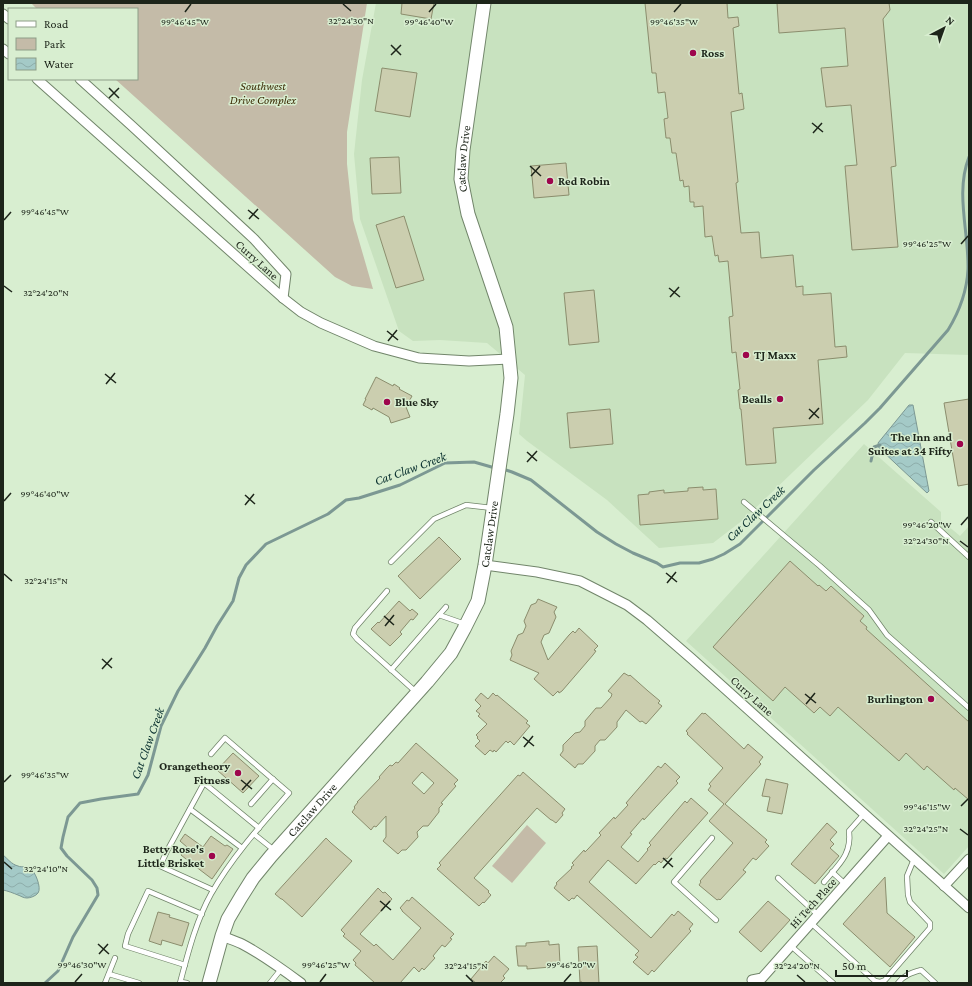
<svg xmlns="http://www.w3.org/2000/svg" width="972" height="986" font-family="'Crimson Pro',serif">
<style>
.built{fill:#c8e2bf}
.green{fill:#c4bba8}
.water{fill:url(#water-waves);stroke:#7c9893}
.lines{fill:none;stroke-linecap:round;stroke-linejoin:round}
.stream{stroke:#7c9893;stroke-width:3}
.building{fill:#cbceaf;stroke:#8b8d6d;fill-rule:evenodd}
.lane-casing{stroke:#71856a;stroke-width:6}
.street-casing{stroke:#71856a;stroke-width:11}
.secondary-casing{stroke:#71856a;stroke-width:15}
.lane{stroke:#fff;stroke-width:4.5}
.street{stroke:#fff;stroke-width:9}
.secondary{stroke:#fff;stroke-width:13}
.ticks{fill:none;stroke:#1d251a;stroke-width:1.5}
.poi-dot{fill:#9e054c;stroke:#d8eed0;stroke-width:1.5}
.labels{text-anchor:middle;stroke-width:3;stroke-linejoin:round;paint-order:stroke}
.poi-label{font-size:12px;font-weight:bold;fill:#1d251a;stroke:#d8eed0;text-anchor:end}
.park-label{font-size:12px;font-style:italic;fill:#3b2b05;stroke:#d8eed0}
.street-label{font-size:12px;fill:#1d251a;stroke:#d8eed0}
.water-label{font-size:13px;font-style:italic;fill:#0a312f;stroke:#d8eed0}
.ticks-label{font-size:10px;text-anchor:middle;fill:#1d251a;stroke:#d8eed0;stroke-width:3;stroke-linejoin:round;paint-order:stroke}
</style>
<defs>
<pattern id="water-waves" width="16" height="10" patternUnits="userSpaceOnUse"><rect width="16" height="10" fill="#a4cac7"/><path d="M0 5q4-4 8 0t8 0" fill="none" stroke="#8dadaa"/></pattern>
</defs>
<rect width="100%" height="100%" fill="#d8eed0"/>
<g class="built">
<polygon points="376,3 969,3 969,355 905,353 868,400 743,520 713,543 659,548 607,500 527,441 519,434 525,375 487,343 440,340 413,341 399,331 360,219 354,154 362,80"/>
<polygon points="864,444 941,512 941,520 960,536 969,526 969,846 944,874 686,641"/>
</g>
<g class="green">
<polygon points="31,3 367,3 347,132 347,164 353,220 373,289 352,286 335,277 115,79 137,79 137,9 37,9"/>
<polygon points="527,825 546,843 512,883 492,866"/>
</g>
<g class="water">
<polygon points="909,405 913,405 929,491 927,493 879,448 878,443"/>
<path d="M3,855C8,859 11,864 18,866C22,868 27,865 30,868C35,871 42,888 38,893C36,896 30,898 27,898C23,898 21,896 18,895C13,893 8,891 3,890Z"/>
</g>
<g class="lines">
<g class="stream">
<polyline points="871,461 874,447 880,445"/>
<path d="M503,469L512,472L531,480L597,532L616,544L633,553L657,563L663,567L680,563H699L713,559L724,554L740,544L814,470L865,423L880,408L948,330C959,312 967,291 968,269C969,232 955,193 969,157"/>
<polyline points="45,983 58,971 73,937 98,895 97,888 92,880 67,856 61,848 63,837 68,817 80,803 101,799 138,794 148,775 161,726 178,691 205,648 217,626 233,601 239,578 246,565 266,544 328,514 346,500 359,498 400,485 445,463 474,462 495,468"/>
</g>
</g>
<g class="building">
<polygon points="402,3 434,3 431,19 401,14"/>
<polygon points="645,3 727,3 728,18 738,17 739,26 733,28 739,94 742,93 744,109 731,112 738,182 736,183 741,233 759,232 761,258 793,255 796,287 803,286 803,295 831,293 835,347 846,346 847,357 818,360 823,424 773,428 776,463 746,465 741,409 740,409 738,390 740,389 736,352 732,353 729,317 733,316 728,261 719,262 718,255 715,256 712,236 705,237 703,206 694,207 694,202 690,202 689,186 684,187 683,180 680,181 676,153 672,153 670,138 666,138 664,119 668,118 665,92 658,93 656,73 652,73"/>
<polygon points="777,3 889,3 890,10 883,19 896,166 891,167 898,247 852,250 845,166 857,165 851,105 826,107 821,68 848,66 845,28 779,33"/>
<polygon points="382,68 417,73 410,117 375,111"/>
<polygon points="399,157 401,193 372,194 370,158"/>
<polygon points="566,163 569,195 534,198 531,166"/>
<polygon points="404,216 424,280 396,288 376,225"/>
<polygon points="594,290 599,342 569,345 564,293"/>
<polygon points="376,377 393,386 394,384 400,388 399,389 412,396 406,407 410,417 391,423 389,417 373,408 372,410 363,405 366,399 365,399"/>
<polygon points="969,399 969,484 958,486 944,403"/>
<polygon points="610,409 613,444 570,448 567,413"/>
<polygon points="703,487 703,490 716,489 718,519 640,525 638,495 649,494 649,492 664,490 664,493 688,491 688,488"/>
<polygon points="439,537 461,559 420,599 398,576"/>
<polygon points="790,561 818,586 819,585 826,591 831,586 864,616 860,621 867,627 866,629 969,722 969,800 955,788 954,790 927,766 924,770 906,753 899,761 838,707 830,716 820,707 814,713 785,687 773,701 713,647"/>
<polygon points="538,599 557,607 554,612 556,617 549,633 544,635 541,642 548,660 569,635 573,631 575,633 579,628 598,646 594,650 596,651 593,655 562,691 559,693 558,691 553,696 534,679 539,673 510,660 512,655 511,651 518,635 523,633 526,626 524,621 531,605 536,603"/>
<polygon points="399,601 410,611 412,609 418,614 413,620 411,619 400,632 402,634 390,646 371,629 378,622 379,623"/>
<polygon points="624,673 629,676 630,675 648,691 660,701 658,703 662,706 646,724 642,721 640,722 626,710 617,722 617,727 605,740 600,740 595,746 595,751 583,764 578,764 575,768 560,755 563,751 563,745 575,733 580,732 585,726 585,721 596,708 601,708 611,697 612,694 608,691"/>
<polygon points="481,693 488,699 493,693 496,696 497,695 528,721 526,723 530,726 514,745 510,741 508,743 506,741 496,752 494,750 493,752 490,750 485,755 475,746 480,741 477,738 478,737 476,735 487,724 478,716 480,714 476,711 481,706 475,700"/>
<polygon points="702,713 704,714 705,713 744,749 748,744 763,757 759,762 761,764 725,804 767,840 765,842 769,846 756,860 753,858 743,870 746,872 720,900 719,899 717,900 699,885 701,882 700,881 733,843 709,821 724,804 708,790 711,786 709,784 723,768 687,734 688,733 686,731"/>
<path d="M416,743L458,780L454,784L456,786L441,803L443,804L439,808V812L428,826H423L417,832L418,837L406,850H402L398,854L383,841L386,837V816L376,827L374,826L371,830L352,812L355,808L354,807L358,802H357L380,778L379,777L386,769L390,765L392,766L396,762L398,763ZM422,772L434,783L424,794L412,783Z"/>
<polygon points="233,753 259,776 243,793 217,770"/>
<polygon points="665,763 680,777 676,781 678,783 644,820 643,818 630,833 632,834 621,847 638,862 648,850 647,849 651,845 649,843 685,801 687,803 691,798 708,813 667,859 665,858 661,863 659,861 655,865 654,864 636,884 608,860 589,882 651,938 672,914 674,916 678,911 693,924 689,929 691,931 662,963 654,972 652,970 648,975 633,962 638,957 635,955 639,951 577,895 574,899 572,898 569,901 554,888 557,884 556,883 572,868 571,867 574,865 572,863 584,850 585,852 588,849 601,835 599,833 614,817 615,819 628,805 626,803 658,766 661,768"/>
<polygon points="523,772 565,809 562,813 563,815 556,823 552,820 551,820 537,808 474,878 489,891 488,892 491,895 484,903 483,902 479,906 437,869 441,865 439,863 518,775 520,776"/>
<polygon points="766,779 788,784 782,814 767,811 770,797 762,796"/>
<polygon points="827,823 837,832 830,840 834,844 830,848 839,856 815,884 791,864"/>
<polygon points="185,834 203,847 211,836 225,846 227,845 233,849 212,879 191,863 181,855 187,847 180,841"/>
<polygon points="326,838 331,843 352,861 302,917 282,899 281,899 275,894"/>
<polygon points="885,877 887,913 915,937 890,967 843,924"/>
<polygon points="378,888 383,893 385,892 392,899 360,934 374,946 376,944 393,960 421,928 402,911 402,910 400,908 407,900 409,901 412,897 454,934 450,938 452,939 445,947 442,945 433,956 435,958 424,970 422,968 419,972 414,967 400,983 375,983 355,965 356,963 353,960 361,951 343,936 345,934 341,930"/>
<polygon points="768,901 790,920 761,952 739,932"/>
<polygon points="158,912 170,915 169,917 189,923 182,946 162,940 161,945 149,941"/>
<polygon points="549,941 549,945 559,944 560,964 551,965 551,967 527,969 527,966 518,966 516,946 526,946 526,943"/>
<polygon points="597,946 599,983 582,983 582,982 580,982 578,947"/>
<polygon points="494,956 509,969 503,976 505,978 500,983 476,983 471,979 486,961 488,963"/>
</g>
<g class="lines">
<defs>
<g id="lane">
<polyline points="744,502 820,566 869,610 887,635 969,708"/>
<polyline points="931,522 969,557"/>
<polyline points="391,562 434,519 466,505 492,508"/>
<polyline points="387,591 355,628 353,634 357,639 416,692"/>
<polyline points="439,615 465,624"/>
<polyline points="391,670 446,607"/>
<polyline points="251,804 273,779"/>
<polyline points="190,809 242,848"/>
<polyline points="254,834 274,850"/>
<polyline points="712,838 674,882 716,920"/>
<polyline points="832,872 845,884"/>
<polyline points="778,878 818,915"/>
<path d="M824,882C838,865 852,855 849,831L864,814"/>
<polyline points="213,890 160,866 167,851 204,783 259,828"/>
<polyline points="811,923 875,981 880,982 885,980 930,928 930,923 910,902 908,895 907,876 914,859"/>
<polyline points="791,946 833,983"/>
<polyline points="185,965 125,946 128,934 148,891 202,914"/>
<polyline points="109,974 139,983"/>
<polyline points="181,982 187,983"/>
<polyline points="105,983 115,958"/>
<path d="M180,983C188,953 196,921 211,894C232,857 261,825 289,793L225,738L211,754"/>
<polyline points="270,983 282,968"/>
<path d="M898,983C904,975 911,973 921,970L935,983"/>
</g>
<g id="street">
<polyline points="3,14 9,19"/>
<polyline points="3,49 9,54"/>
<polyline points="37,79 283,298 301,312 321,323 374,346 419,358 469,361 509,359"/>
<polyline points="80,79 132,126 254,239 286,274 283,298"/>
<polyline points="485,565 537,572 580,581 627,605 647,620 692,659 969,908"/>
<polyline points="944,886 969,859"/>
<path d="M222,936C229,939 236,941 242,944C263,955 282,969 301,983"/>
<polyline points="752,980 762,978 888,836"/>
</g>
<g id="secondary">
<path id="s1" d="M209,983L222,936L228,919L241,897L253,878L271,856L427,682L451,653L464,629L478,601L485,565L507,414L511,378L506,327L468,214L461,179L463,150L484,3"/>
</g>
</defs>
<use href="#lane" class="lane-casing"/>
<use href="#street" class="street-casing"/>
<use href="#secondary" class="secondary-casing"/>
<use href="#lane" class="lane"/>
<use href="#street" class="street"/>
<use href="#secondary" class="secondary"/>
</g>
<path class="ticks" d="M343,4L351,11M185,12L191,4M429,12L436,4M674,12L681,4M391,45L401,55M391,55L401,45M109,88L119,98M109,98L119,88M812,123L823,132M813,133L822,123M530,166L541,176M531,176L540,166M248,210L259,219M249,219L258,209M4,220L11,212M961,244L968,236M4,286L12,292M669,288L680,297M670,297L679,287M387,331L398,340M388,341L397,330M105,374L116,383M106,384L115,373M809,409L819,418M809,419L819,408M527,452L537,461M527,462L537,451M245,495L255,504M4,501L11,493M245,505L254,494M961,525L968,517M960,541L968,547M666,573L677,582M4,574L12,581M667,583L676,572M384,616L394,625M385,626L394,615M102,659L112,668M102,669L112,658M805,694L816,703M806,704L815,693M523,737L534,746M524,747L533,736M241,780L252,789M4,782L11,775M242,790L251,780M961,806L968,799M960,829L968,835M663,858L673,867M4,862L12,869M663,868L672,858M380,901L391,910M381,911L390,901M98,944L109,954M99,954L108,944M466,975L473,982M797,975L805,982M75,982L82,974M320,982L326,974M564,982L571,974"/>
<g class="poi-dot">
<circle cx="693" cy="53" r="4"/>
<circle cx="550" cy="181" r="4"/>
<circle cx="746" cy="355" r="4"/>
<circle cx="780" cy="399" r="4"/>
<circle cx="387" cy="402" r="4"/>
<circle cx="960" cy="444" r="4"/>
<circle cx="931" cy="699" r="4"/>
<circle cx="238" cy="773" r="4"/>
<circle cx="212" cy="856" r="4"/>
</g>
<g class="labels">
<g class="poi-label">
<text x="701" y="57" text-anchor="start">Ross</text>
<text x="558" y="185" text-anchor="start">Red Robin</text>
<text x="754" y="359" text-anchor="start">TJ Maxx</text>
<text x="772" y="403">Bealls</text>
<text x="395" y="406" text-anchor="start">Blue Sky</text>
<text x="952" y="441">The Inn and<tspan x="952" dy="14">Suites at 34 Fifty</tspan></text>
<text x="923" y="703">Burlington</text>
<text x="230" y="770">Orangetheory<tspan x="230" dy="14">Fitness</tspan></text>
<text x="204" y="853">Betty Rose's<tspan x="204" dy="14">Little Brisket</tspan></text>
</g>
<g class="park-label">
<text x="263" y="90">Southwest<tspan x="263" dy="14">Drive Complex</tspan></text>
</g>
<g class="street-label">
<text dy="4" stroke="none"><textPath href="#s1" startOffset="925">Catclaw Drive</textPath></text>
<text transform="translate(257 260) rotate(42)" y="4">Curry Lane</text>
<text dy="4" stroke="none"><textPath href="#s1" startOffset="541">Catclaw Drive</textPath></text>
<text transform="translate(752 696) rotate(42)" y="4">Curry Lane</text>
<text dy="4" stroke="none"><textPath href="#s1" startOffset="205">Catclaw Drive</textPath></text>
<text transform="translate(813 903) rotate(-48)" y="4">Hi Tech Place</text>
</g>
<g class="water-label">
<text transform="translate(410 468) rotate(-20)" y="5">Cat Claw Creek</text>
<text transform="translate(755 513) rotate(-43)" y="5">Cat Claw Creek</text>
<text transform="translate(147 743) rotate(-70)" y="5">Cat Claw Creek</text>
</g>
</g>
<g class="ticks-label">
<text x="351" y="24">32°24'30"N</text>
<text x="185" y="25">99°46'45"W</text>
<text x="429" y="25">99°46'40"W</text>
<text x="674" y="25">99°46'35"W</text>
<text x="45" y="215">99°46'45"W</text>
<text x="927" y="247">99°46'25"W</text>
<text x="46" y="296">32°24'20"N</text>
<text x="45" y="497">99°46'40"W</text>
<text x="927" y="528">99°46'20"W</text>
<text x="926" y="544">32°24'30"N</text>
<text x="46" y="584">32°24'15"N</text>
<text x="45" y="778">99°46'35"W</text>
<text x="927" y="810">99°46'15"W</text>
<text x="926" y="832">32°24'25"N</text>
<text x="46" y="872">32°24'10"N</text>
<text x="82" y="968">99°46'30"W</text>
<text x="326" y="968">99°46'25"W</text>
<text x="571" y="968">99°46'20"W</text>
<text x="466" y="969">32°24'15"N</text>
<text x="797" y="969">32°24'20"N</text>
</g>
<rect width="972" height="986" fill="none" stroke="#1d251a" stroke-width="8"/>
<rect x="8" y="8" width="130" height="72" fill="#d8eed0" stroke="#8d9e87"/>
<rect x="16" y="21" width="20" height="6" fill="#ffffff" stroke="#8d9e87"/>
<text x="44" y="28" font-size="12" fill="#1d251a">Road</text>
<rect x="16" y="38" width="20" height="12" fill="#c4bba8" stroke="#8d9e87"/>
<text x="44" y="48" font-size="12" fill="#1d251a">Park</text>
<rect x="16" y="58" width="20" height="12" fill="url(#water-waves)" stroke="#8d9e87"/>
<text x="44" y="68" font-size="12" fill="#1d251a">Water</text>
<g transform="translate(944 28) rotate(41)" stroke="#d8eed0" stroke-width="3" paint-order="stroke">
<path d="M0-3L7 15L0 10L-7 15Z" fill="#1d251a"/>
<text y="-6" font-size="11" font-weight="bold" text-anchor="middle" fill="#1d251a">N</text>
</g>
<path d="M836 970v6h71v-6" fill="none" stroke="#1d251a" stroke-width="2"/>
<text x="842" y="970" font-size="12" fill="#1d251a" stroke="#d8eed0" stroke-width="3" paint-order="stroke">50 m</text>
</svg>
